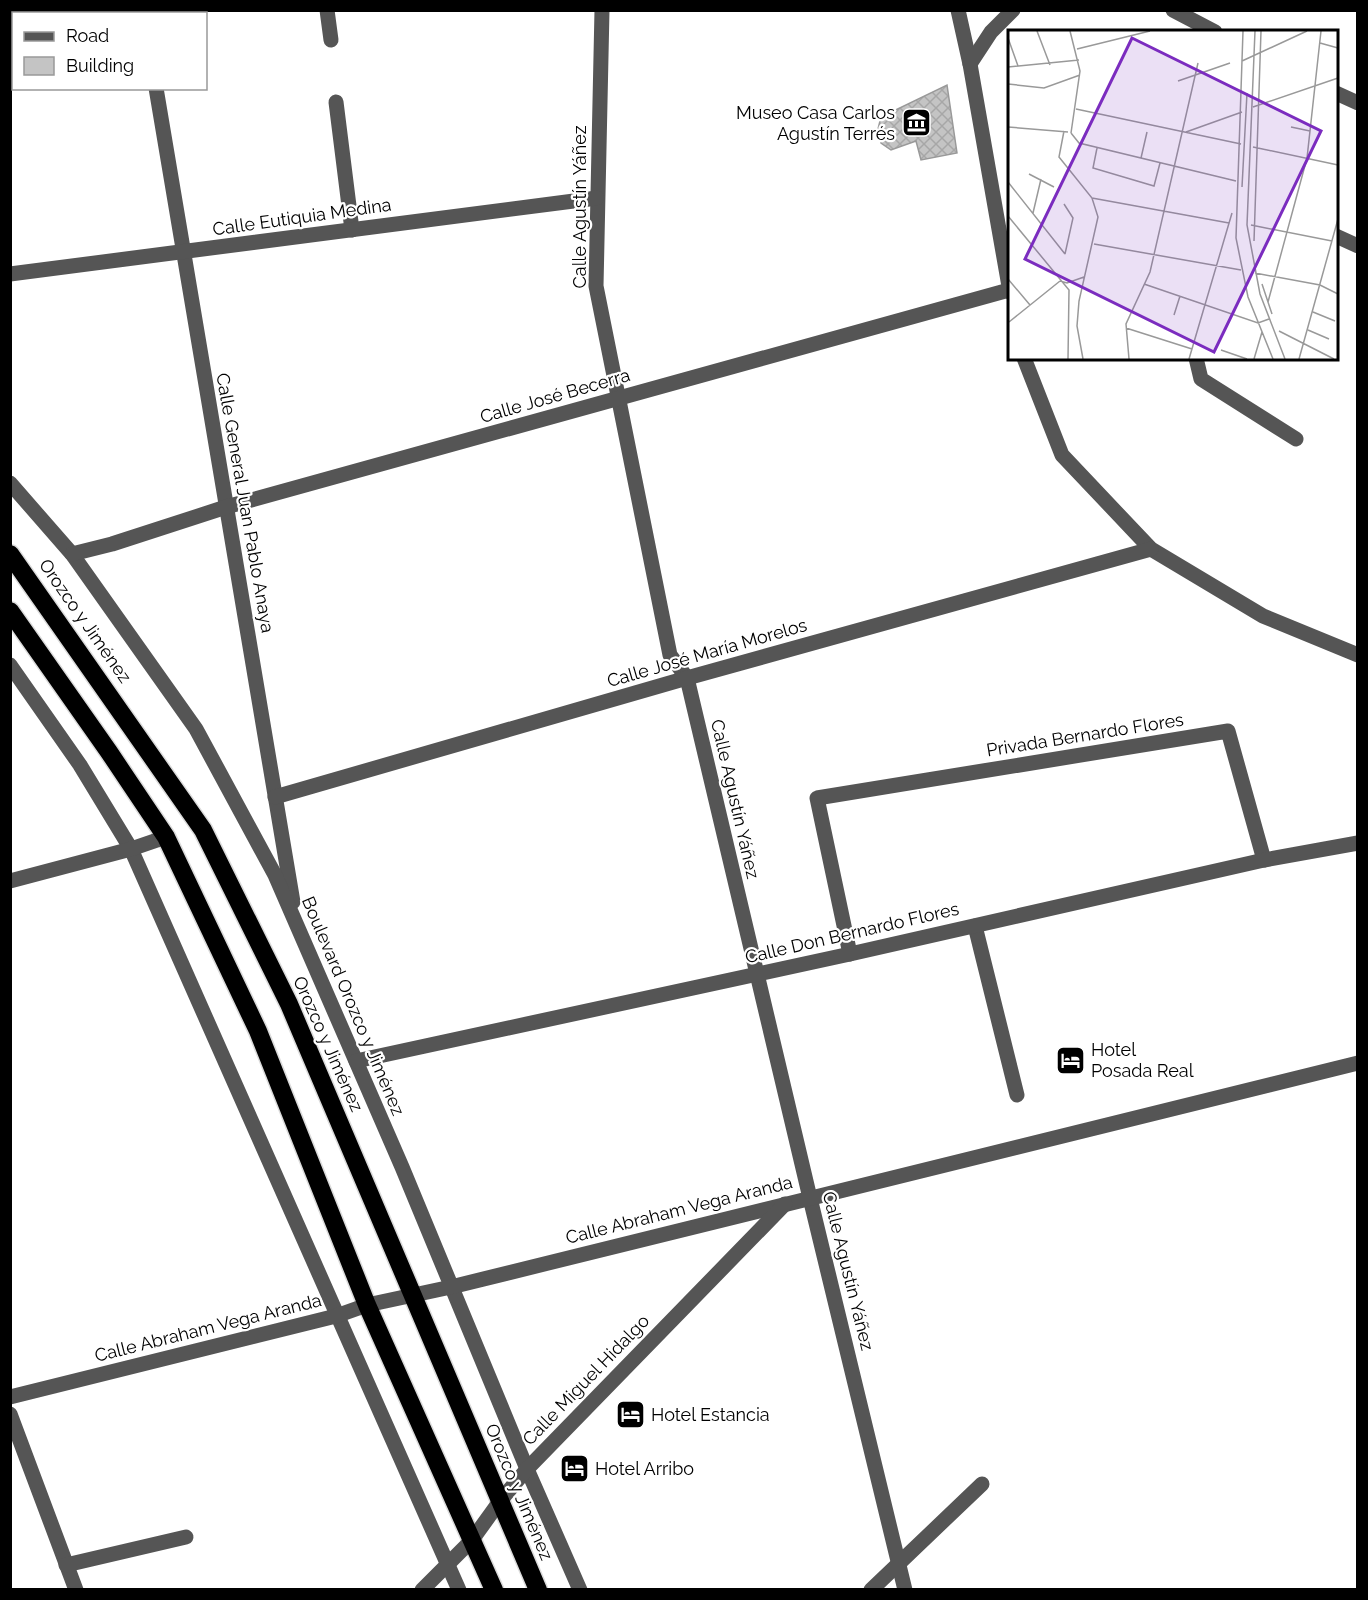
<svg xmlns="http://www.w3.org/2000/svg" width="1368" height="1600" font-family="Raleway,sans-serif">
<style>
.building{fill:url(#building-cross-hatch);stroke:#999;stroke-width:1.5}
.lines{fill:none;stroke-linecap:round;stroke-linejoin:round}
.highway-casing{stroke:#dbdbdb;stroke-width:21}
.minor{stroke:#555;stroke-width:15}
.highway{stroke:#000;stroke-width:18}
.labels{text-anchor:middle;stroke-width:4.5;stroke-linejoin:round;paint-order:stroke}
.poi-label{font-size:18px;fill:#000;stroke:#fff;text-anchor:start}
.street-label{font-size:18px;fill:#000;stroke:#fff}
.inset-road{fill:none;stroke:#999;stroke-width:1.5}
.view{fill:#7b2cbf;fill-opacity:0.15;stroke:#7b2cbf;stroke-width:3}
.inset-edge{fill:none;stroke:#000;stroke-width:3}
</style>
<defs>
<pattern id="building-cross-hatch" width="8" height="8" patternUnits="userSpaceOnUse" patternTransform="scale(1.5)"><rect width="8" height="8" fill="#c4c4c4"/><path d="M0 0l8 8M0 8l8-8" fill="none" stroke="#a7a7a7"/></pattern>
</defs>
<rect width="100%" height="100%" fill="#fff"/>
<polygon class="building" points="947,85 957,153 921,160 916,141 891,150 881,143 878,129 881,117"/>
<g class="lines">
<defs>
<g id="highway">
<polyline points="10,554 203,830 289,1004 538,1590"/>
<polyline points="10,611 109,752 166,837 258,1031 367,1305 494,1590"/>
</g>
</defs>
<use href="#highway" class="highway-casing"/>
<g class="minor">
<polyline points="143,10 143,14"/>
<polyline points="327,10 331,40"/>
<polyline points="602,10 596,286 670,655 687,678 810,1198 905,1590"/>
<polyline points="958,10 970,64 1010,292"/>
<polyline points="1173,10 1215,32"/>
<polyline points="970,64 991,32 1013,10"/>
<polyline points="156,88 293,902"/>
<polyline points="1336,93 1358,103"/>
<polyline points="336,102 352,230"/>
<polyline points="1336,236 1358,246"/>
<polyline points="10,274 597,198"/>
<polyline points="1024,358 1062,455 1151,549 1263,616 1358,655"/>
<polyline points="1196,358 1201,379 1296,439"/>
<polyline points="10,483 72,554 196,729 275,875 402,1167 527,1469 580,1590"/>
<polyline points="72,554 112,544 226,507 1009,290"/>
<polyline points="10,665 80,765 131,849 459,1590"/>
<polyline points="275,797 687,678 1151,549"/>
<polyline points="10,881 131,849 166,837"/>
<polyline points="975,926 1017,1095"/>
<polyline points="850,954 817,798 1228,731 1264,860"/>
<polyline points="356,1061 850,954 1264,860 1358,843"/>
<polyline points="10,1397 336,1316 367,1305 451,1287 1358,1063"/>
<polyline points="10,1414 76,1590"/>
<polyline points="66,1565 186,1537"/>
<polyline points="422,1590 472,1540 500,1501 527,1469 785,1204"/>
<polyline points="871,1590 982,1484"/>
</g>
<use href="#highway" class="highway"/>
</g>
<defs>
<symbol id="museum-square" viewBox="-11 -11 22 22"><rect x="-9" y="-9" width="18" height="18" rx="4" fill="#000" stroke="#fff"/><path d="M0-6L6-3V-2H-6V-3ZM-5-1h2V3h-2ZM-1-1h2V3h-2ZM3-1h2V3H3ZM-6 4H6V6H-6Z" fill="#fff"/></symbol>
<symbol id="hotel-square" viewBox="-11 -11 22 22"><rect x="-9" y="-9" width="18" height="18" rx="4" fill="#000" stroke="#fff"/><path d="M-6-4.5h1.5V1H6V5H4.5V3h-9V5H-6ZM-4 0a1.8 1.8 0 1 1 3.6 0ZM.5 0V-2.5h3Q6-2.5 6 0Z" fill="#fff"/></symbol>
</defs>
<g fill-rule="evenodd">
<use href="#museum-square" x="900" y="106" width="33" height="33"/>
<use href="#hotel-square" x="1054" y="1044" width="33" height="33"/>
<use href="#hotel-square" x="614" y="1398" width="33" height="33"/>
<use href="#hotel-square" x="558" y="1452" width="33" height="33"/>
</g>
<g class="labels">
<g class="poi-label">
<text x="895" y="119" text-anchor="end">Museo Casa Carlos<tspan x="895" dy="21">Agustín Terrés</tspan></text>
<text x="1091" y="1056">Hotel<tspan x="1091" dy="21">Posada Real</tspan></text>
<text x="651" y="1421">Hotel Estancia</text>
<text x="595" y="1475">Hotel Arribo</text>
</g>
<g class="street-label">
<text transform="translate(580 207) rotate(-90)" y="6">Calle Agustín Yáñez</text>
<text transform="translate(302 217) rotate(-8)" y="6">Calle Eutiquia Medina</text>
<text transform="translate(555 396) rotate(-16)" y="6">Calle José Becerra</text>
<text transform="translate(245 503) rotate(80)" y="6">Calle General Juan Pablo Anaya</text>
<text transform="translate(85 621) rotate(55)" y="6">Orozco y Jiménez</text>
<text transform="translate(707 653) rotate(-16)" y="6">Calle José María Morelos</text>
<text transform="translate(1085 735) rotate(-9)" y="6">Privada Bernardo Flores</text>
<text transform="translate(735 799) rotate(77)" y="6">Calle Agustín Yáñez</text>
<text transform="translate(852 933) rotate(-13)" y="6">Calle Don Bernardo Flores</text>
<text transform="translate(353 1006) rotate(67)" y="6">Boulevard Orozco y Jiménez</text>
<text transform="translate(328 1044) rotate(66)" y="6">Orozco y Jiménez</text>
<text transform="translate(679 1210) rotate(-14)" y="6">Calle Abraham Vega Aranda</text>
<text transform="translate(848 1271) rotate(76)" y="6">Calle Agustín Yáñez</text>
<text transform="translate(208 1328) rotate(-14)" y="6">Calle Abraham Vega Aranda</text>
<text transform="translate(586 1380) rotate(-46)" y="6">Calle Miguel Hidalgo</text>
<text transform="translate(519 1492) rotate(67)" y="6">Orozco y Jiménez</text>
</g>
</g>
<g transform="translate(1008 30)">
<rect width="330" height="330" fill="#fff"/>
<path class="inset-road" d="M29,1L42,35M62,1L72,41L63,103M235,1L228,208L240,267L265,329M247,1L239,195L252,264L277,329M0,8L10,36M312,13L330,18M69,19L142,1M234,31L299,1M0,37L71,30M170,51L222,33M0,54L36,58L72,45M245,77L330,48M68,79L233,114M0,97L60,102M283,97L302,101M56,101L51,127L84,168L90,187L71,271L69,296L75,329M178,102L234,82M63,103L71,113L228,151M245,117L330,135M89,118L85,138L146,156L152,133M133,128L139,102M21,144L46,157M0,152L57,224M234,157L239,63M84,168L221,193M56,174L65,188L57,224M25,183L33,149M0,186L61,260L60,329M243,195L324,211M246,211L253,1M86,214L233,240M247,243L312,255L330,264M0,249L22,275M52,251L59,253L76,247M136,254L250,293L261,289M254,254L264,284M260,272L299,128L313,1M305,282L327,291M166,285L172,266M1,292L52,251M118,298L184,319M300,300L321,309M271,301L326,329M213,320L239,329M121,329L118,294L142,242L190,33M181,329L224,183M246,329L254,302M291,329L330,189"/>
<path class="view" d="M124,8L313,101L206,322L17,229Z"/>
<rect width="330" height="330" class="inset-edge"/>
</g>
<rect width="1368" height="1600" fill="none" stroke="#000000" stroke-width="24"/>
<rect x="12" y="12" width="195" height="78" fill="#ffffff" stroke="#999999" stroke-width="1.5"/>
<rect x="24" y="32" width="30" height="9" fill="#555555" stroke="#999999" stroke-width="1.5"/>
<text x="66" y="42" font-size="18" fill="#000000">Road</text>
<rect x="24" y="57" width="30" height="18" fill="#c4c4c4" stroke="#999999" stroke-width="1.5"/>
<text x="66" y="72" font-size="18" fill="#000000">Building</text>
</svg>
